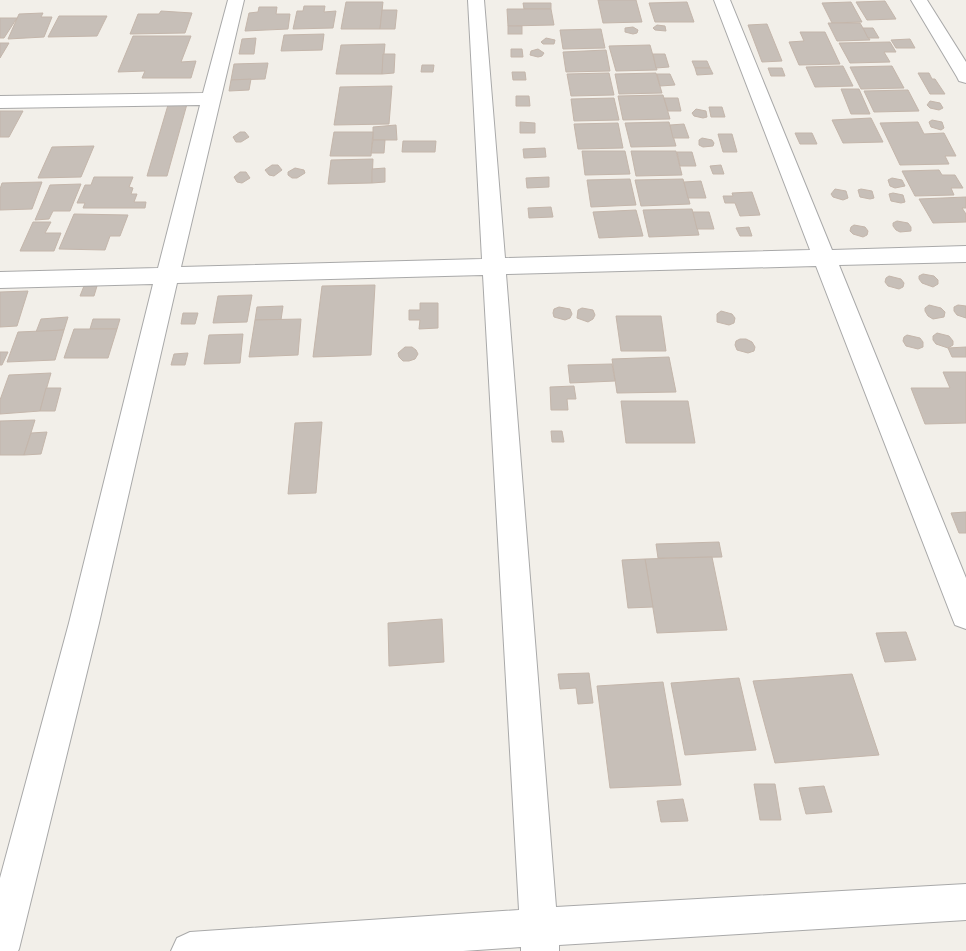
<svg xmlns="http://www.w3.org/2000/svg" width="966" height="951" font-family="'DM Sans',sans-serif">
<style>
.building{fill:#c7bfb8;stroke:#c4b6ab}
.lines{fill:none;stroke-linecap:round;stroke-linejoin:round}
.minor-casing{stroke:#a9a9a9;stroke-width:2}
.minor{fill:#fff;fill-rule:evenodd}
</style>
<rect width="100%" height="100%" fill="#f2efe9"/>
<g class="building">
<polygon points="598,0 636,0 642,22 603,23"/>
<polygon points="885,1 896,19 867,20 856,2"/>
<polygon points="346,2 383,2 380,29 341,29"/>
<polygon points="687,2 694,22 655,22 649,3"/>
<polygon points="851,2 862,22 832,23 822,3"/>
<polygon points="523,3 551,3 551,9 524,9"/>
<polygon points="304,6 325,6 324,12 336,11 333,28 293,29 297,11 303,11"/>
<polygon points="259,7 277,7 276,14 290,14 288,29 245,31 249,13 258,12"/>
<polygon points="507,9 551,9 554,25 508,26"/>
<polygon points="382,10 397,10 395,29 380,29"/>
<polygon points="161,11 192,13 185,33 130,34 138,14 159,14"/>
<polygon points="43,13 41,17 52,17 44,37 8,39 19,14"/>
<polygon points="59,16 107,16 97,36 48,37"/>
<polygon points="0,18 17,18 4,38 0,38"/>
<polygon points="828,23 860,23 870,40 837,41"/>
<polygon points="767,24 782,61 762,62 748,25"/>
<polygon points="657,25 665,26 666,31 655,30 653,28"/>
<rect x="508" y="26" width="14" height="8"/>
<polygon points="633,27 638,30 637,33 633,34 625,32 625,28"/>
<polygon points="863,28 873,28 879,38 868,38"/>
<polygon points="601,29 605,48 563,49 560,30"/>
<polygon points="800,32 825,32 840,64 799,65 789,42 804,41"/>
<polygon points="324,34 322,50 281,51 284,35"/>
<polygon points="133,36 191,36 181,62 196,61 191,78 142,78 145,71 118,72"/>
<polygon points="256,38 254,54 239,54 242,39"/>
<polygon points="546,38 555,40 554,44 543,44 541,42"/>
<polygon points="910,39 915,48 896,48 891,40"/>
<polygon points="890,42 896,52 884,52 890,62 850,63 839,43"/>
<polygon points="0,43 9,43 0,58"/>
<polygon points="385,44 382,74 336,74 341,45"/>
<polygon points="650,45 657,70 616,71 609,46"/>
<polygon points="511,49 522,49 523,57 511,57"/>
<polygon points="538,49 544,53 542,56 538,57 530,55 531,51"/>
<polygon points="606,50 610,71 566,72 563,52"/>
<polygon points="383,54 395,54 394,73 382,74"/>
<polygon points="653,54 665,54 669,67 656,68"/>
<polygon points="692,61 707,61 710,68 695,68"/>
<polygon points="268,63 265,79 231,80 234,64"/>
<polygon points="422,65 434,65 433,72 421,72"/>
<polygon points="843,66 853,86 815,87 806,67"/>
<polygon points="892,66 904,88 861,89 850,67"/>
<polygon points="695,68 710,68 713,74 697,75"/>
<polygon points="768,68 782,68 785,76 771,76"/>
<polygon points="512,72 525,72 526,80 513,80"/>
<polygon points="609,73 614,95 571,96 567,74"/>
<polygon points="656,73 662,93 619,94 615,74"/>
<polygon points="918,73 929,73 932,79 935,79 945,94 930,94"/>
<polygon points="657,74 670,74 675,85 660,86"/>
<polygon points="251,79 249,90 229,91 231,80"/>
<polygon points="392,86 389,124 334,125 340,87"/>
<polygon points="841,89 859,89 870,114 851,114"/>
<polygon points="908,90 919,111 874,112 864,91"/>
<polygon points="663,95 670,119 623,120 618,96"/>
<polygon points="516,96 529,96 530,106 516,106"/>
<polygon points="614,98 619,120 574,121 571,99"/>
<polygon points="664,98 678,98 681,111 668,111"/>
<polygon points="930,101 940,103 943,108 939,110 930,108 927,105"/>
<polygon points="187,104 167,176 147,176 168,105"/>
<polygon points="709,107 722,107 725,117 711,117"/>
<polygon points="696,109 706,111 707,117 703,118 694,116 692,113"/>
<polygon points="0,111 23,111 9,137 0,137"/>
<polygon points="871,118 883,142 843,143 832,120"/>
<polygon points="932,120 942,122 944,128 941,130 931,127 929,122"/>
<polygon points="520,122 535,123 535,133 520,133"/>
<polygon points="669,122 676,146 631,147 625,123"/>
<polygon points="918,122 924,134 944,133 956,156 945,156 949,164 900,165 880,123"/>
<polygon points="618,123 623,148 578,149 574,124"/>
<polygon points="684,124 689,138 673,138 670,125"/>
<polygon points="396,125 397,140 373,140 373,127"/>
<polygon points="240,132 245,132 249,137 241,142 236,142 233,137"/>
<polygon points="334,132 373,132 371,156 330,156"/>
<polygon points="795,133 812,133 817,144 800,144"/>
<polygon points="718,134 732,134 737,152 723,152"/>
<polygon points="702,138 712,140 714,143 713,146 703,147 699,145 699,140"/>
<polygon points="373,140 385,140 384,153 371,153"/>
<polygon points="403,141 436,141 435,152 402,152"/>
<polygon points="94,146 81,177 38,178 52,147"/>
<polygon points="545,148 546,157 524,158 523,149"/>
<polygon points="582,151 625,151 630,174 585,175"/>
<polygon points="631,151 676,151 682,175 636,176"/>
<polygon points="677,152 692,152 696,166 680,166"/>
<polygon points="373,159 372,183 328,184 331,160"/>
<polygon points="272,165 278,165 282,170 274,176 269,175 265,170"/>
<polygon points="721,165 724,174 713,174 710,166"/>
<polygon points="295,168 304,170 305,173 297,178 292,178 288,175 288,172"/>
<polygon points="385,168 385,182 372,183 372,169"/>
<polygon points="939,170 942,175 955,175 963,188 951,188 954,195 915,196 902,171"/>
<polygon points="240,172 246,172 250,178 242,183 237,182 234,177"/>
<polygon points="94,177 133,177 129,187 133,188 131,194 137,194 134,202 146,202 145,208 83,208 85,203 77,203 85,185 91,185"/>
<polygon points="549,177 549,187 527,188 526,178"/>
<polygon points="892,178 902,180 905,186 895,188 890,186 888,180"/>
<polygon points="630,179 636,205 591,207 587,180"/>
<polygon points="683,179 690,204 641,206 635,180"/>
<polygon points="701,181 706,198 688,198 684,182"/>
<polygon points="42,182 32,209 0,210 0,189 2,183"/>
<polygon points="81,184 70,211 53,211 49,219 35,220 50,185"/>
<polygon points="835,189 846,191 848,198 843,200 833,197 831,194"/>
<polygon points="861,189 872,191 874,198 870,199 860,197 858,190"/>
<polygon points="752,192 760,215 740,216 735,203 725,203 723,196 733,196 732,193"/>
<polygon points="893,193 903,195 905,202 901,203 891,201 889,194"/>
<polygon points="966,197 966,208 962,208 966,214 966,222 933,223 919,199"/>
<polygon points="551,207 553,217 529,218 528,208"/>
<polygon points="692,209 699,235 649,237 643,210"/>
<polygon points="636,210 643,236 599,238 593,212"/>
<polygon points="693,212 709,212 714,229 697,229"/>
<polygon points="74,214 128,215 120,236 110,236 105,250 59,249"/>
<polygon points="897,221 908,223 911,227 911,231 900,232 896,230 893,226 893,223"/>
<polygon points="33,222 51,222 45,233 61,233 54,251 20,251"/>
<polygon points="854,225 865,227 868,231 867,235 863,237 853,234 850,231 851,227"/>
<polygon points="749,227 752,236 740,236 736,228"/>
<polygon points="923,274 934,276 938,280 938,284 933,287 922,283 919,279 919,276"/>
<polygon points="889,276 901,279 904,283 903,287 899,289 888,286 885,282 886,278"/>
<polygon points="375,285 371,355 313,357 322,286"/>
<polygon points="84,286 97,286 94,296 80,296"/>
<polygon points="28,291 17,326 0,327 0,292"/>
<polygon points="252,295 247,322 213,323 218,296"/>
<polygon points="420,303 438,303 438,328 419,329 420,320 409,320 409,310 420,310"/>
<polygon points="929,305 941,308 945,312 944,317 933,319 928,316 925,311 925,308"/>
<polygon points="958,305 966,306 966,318 957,315 954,311 954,307"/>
<polygon points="283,306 281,320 255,320 257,307"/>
<polygon points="559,307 570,309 572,314 570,318 565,320 554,317 553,313 554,309"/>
<polygon points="582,308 593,310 595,315 593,319 588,322 577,318 578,310"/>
<polygon points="721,311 732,314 735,318 734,323 729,325 717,322 717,314"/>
<polygon points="183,313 198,313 195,324 181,324"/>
<polygon points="616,316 661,316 666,351 621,351"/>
<polygon points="68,317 64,330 36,332 41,319"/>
<polygon points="93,319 120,319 117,329 90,329"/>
<polygon points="301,319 298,355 249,357 255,320"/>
<polygon points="74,329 117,329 108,358 64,358"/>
<polygon points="64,330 55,360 7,362 18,332"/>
<polygon points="937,333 949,336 953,341 953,345 948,348 936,344 933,340 933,336"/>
<polygon points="243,334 240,363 204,364 209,335"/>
<polygon points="907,335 920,338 923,342 923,347 918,349 906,346 903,341 904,337"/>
<polygon points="740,339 746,339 752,342 755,347 754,351 748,353 737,350 735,345 736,341"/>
<polygon points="405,347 412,347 416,350 418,354 415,359 409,361 403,361 399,357 398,353"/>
<polygon points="966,347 966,357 952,357 948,348"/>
<polygon points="0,352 8,352 2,365 0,365"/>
<polygon points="188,353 185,365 171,365 174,354"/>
<polygon points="669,357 676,392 617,393 612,359"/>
<polygon points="612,364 615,381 570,383 568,365"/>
<polygon points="943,372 966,372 966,423 925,424 911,388 950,388"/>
<polygon points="51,373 40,411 0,414 0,400 9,375"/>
<polygon points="574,386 576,399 567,399 568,410 551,410 550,387"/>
<polygon points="46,388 61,388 55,411 40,411"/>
<polygon points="621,401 688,401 695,443 626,443"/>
<polygon points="35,420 24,455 0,455 0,421"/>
<polygon points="322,422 316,493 288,494 295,423"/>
<polygon points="551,431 562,431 564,442 552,442"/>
<polygon points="47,432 41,454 24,455 31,433"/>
<polygon points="966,512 966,533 959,533 951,513"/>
<polygon points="719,542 722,557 658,558 656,544"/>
<polygon points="712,557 727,630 657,633 645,559"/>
<polygon points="645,559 653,607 628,608 622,560"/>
<polygon points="442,619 444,662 389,666 388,623"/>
<polygon points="906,632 916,660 885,662 876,633"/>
<polygon points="589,673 593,703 578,704 576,688 560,689 558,674"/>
<polygon points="852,674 879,755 775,763 753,681"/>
<polygon points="739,678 756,750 685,755 671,683"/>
<polygon points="663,682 681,785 610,788 597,686"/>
<polygon points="754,784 775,784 781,820 760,820"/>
<polygon points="824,786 832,812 806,814 799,788"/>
<polygon points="683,799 688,821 661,822 657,801"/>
</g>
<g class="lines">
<defs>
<g id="minor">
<polygon points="228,0 244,0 181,267 482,259 468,0 484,0 505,258 810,250 714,0 730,0 832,250 966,246 966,262 839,265 966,578 966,629 955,625 951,615 816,266 506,274 556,907 966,884 966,920 559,945 559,951 521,951 521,947 463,951 171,951 177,938 190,932 519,910 483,275 177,283 99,623 19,949 18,951 0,951 0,878 69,623 153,284 0,288 0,272 158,268 200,105 0,108 0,96 203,93"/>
<polygon points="911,0 927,0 966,62 966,83 959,81 957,77"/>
</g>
</defs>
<use href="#minor" class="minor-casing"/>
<use href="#minor" class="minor"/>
</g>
</svg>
